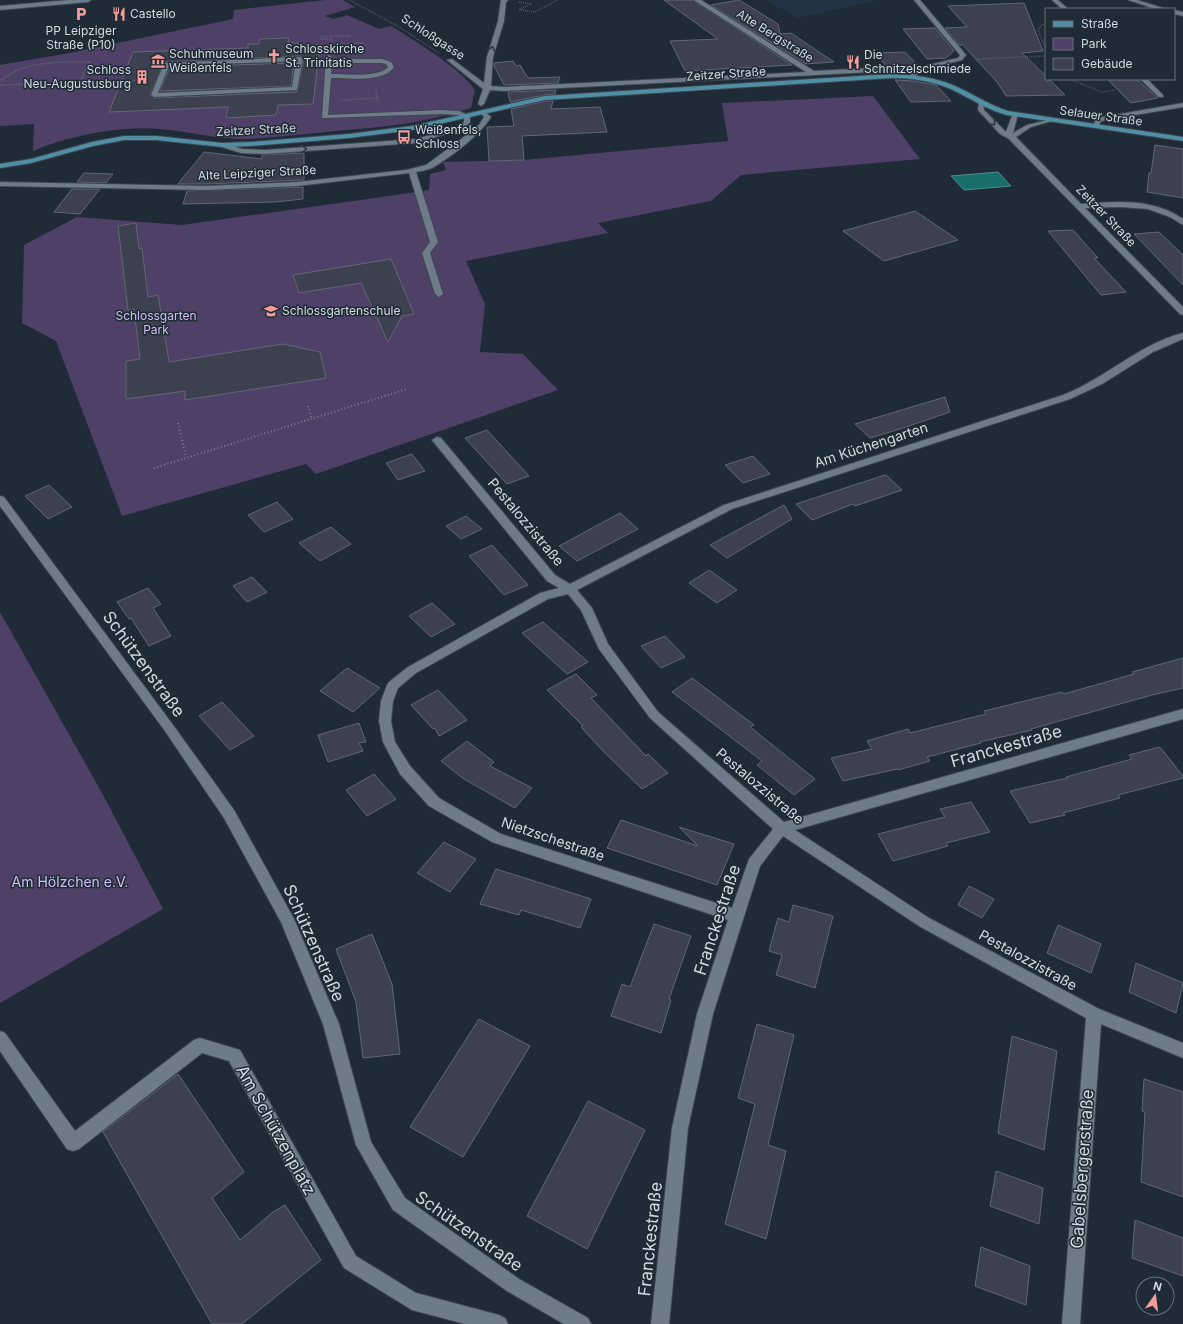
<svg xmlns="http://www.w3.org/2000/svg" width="1183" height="1324" font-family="Inter,sans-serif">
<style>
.built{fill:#223444}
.green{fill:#4f4067}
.water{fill:#176e6a;stroke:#4f8e8e}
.building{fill:#3c404f;stroke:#626676;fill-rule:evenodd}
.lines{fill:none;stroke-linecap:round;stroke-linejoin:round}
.minor-casing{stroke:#3d4751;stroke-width:2}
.major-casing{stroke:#3d4751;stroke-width:2}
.path-far1{stroke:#78828b;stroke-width:1.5;stroke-dasharray:0.5 1.5;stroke-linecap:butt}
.path{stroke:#78828b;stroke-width:2;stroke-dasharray:1 2.5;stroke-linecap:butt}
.minor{fill:#6e7c89;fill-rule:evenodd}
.major{fill:#508fa3;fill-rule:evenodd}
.oneway{stroke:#2f3b47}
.labels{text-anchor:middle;stroke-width:3;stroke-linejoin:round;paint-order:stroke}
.far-poi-label{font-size:12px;fill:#d2dae1;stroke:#1f2b36;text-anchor:start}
.far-street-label{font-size:12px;fill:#d2dae1;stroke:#1f2b36}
.far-park-label{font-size:12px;fill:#d0bef4;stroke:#1f2b36}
.street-label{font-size:14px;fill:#d2dae1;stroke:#1f2b36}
.park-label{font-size:14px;fill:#d0bef4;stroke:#1f2b36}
.near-street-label{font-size:17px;fill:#d2dae1;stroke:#1f2b36}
</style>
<rect width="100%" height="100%" fill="#1f2b36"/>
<polygon class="built" points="765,0 878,0 798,18"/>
<g class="green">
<path d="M325,0H343L355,7L325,16L334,19L347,15L379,29L391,26C416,42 458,66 475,90L471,108C457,112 444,116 430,119C393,127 354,129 316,133C290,135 264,139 238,139C212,138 186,131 160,129C124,125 66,136 33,151L34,124L0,126V65L69,53L233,19L234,10Z"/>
<polygon points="873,96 920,159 741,175 711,201 598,223 608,233 466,261 485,304 480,352 523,354 558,390 316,474 306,464 122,516 56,341 22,323 24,245 77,217 182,225 410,193 429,190 430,174 446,170 443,162 524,160 728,141 722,103"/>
<polygon points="0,612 102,793 163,909 0,1003"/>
</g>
<polygon class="water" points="998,172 1011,186 964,190 951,176"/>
<g class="building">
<polygon points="664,0 693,0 792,65 685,71 670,41 718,39"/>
<polygon points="739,0 778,24 780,34 791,33 834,62 806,64 711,5"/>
<polygon points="1024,3 1043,51 1022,53 1046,76 1046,79 1049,79 1065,95 1006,96 997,82 962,44 960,46 945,28 967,27 948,6"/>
<polygon points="935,28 954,51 946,58 927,59 903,29"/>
<path d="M289,38L288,43H299L298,46L320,45L313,104L278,105L276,115L226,118L228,107L109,112L133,52L248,48V44H259L260,39ZM300,56L304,59L297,92L154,98L150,95L164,62Z"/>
<polygon points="905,52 918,66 886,66 877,53"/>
<polygon points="513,61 516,66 520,65 528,78 560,77 558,83 504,85 494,66 494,63"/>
<polygon points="294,63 291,86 160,91 170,67"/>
<polygon points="1107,79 1136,79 1158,98 1131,103"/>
<polygon points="895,80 914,81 936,85 951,101 911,102"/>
<polygon points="556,90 555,94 545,95 510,102 508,92"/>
<polygon points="545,101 553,101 551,109 600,107 607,132 522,136 524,160 489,161 487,127 514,126 511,109"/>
<polygon points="1155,145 1183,149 1183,198 1147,192 1149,173 1151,173"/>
<polygon points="204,152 262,159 262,155 304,153 304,180 206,184 178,184"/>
<polygon points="84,173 113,174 106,183 77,182"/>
<polygon points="303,187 303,199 275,202 183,204 187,191"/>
<polygon points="72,189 100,189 80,214 54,212"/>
<polygon points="915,211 958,240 884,261 843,231"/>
<polygon points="136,223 139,249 142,248 148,297 158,295 169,362 283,344 320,352 326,378 185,400 185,391 126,399 126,361 140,359 134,309 128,310 118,226"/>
<polygon points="1073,230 1098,258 1094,258 1126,292 1101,295 1048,231"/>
<polygon points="1159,232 1183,255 1183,285 1134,234"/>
<polygon points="391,259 414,314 402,316 388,342 361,283 299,293 293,275"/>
<polygon points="945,397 950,412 900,429 870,438 855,424"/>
<polygon points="487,430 529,476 507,484 465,438"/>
<polygon points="412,454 425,471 398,480 386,463"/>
<polygon points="753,456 770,474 743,483 725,465"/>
<polygon points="885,475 886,475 902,490 855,506 853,504 812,520 796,504"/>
<polygon points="49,485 72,507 48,519 25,496"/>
<polygon points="277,502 293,519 264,532 248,515"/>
<polygon points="784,505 792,519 727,558 710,545"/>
<polygon points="620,513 638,529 577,561 559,546"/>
<polygon points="466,516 482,529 461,539 446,526"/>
<polygon points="331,527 351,544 320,561 299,543"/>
<polygon points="492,545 528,585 504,595 469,556"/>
<polygon points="709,570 737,590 717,603 689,583"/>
<polygon points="252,577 267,592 247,602 233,586"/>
<polygon points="148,588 161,604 153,608 171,636 149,646 131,618 129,619 117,602"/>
<polygon points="432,603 455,624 431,637 409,616"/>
<polygon points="543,622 588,662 567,674 522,633"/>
<polygon points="665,636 685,657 661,668 641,646"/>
<polygon points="1183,658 1183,688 1152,695 1031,729 1032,730 980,742 981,743 927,757 930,761 898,770 897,769 843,781 831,758 872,749 867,741 908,729 910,733 986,714 984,711 1062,692 1064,694 1134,674 1132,672"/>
<polygon points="347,668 380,688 353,712 320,691"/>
<polygon points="576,674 597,695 591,698 646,756 648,754 668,773 642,789 603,751 581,727 583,726 547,690"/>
<polygon points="692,678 754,725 750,727 815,779 794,795 757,765 762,761 672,692"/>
<polygon points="438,690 467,720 439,736 435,728 433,729 411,705"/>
<polygon points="222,702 254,736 230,750 199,716"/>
<polygon points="359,723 366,742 359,743 363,751 328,762 318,735"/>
<polygon points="467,741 494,762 490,766 532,788 515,808 464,779 441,761"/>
<polygon points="1160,747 1183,776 1183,778 1118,795 1120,798 1063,813 1065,815 1030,823 1010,791 1067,778 1066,777 1132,759 1129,755"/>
<polygon points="374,774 396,799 367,816 346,790"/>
<polygon points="971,802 990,832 946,843 948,846 893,861 878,834 945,817 940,809"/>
<polygon points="621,820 698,846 679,827 734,844 717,885 607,848"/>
<polygon points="444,842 476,859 450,892 417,873"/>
<polygon points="496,869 591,899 580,928 521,910 519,915 480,904"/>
<polygon points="969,886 994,899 982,918 958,905"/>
<polygon points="793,905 833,916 815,988 776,975 782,955 769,951 778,918 789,922"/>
<polygon points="654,924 691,936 669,999 671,1000 661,1033 611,1016 622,984 630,987"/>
<polygon points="1058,925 1101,944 1091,973 1047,953"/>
<polygon points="372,934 392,984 400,1054 363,1058 356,1002 336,949"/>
<polygon points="1136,963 1183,983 1176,1013 1129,992"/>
<polygon points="479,1019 530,1046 463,1157 410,1127"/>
<polygon points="757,1024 794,1035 768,1145 786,1151 766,1239 725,1224 755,1104 738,1098"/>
<polygon points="1012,1036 1057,1051 1044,1150 998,1133"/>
<polygon points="178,1074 244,1172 212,1198 240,1240 273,1212 285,1205 321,1260 242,1324 212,1324 103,1132"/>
<polygon points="1144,1079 1183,1092 1183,1197 1141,1182 1145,1112 1142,1111"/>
<polygon points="588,1101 645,1130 587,1249 527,1216"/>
<polygon points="996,1171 1043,1188 1039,1224 990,1206"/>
<polygon points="1135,1220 1183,1238 1183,1276 1132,1258"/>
<polygon points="981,1247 1030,1266 1026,1305 975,1286"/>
</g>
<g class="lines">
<defs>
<g id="minor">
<polygon points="69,0 91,0 88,2 0,10 0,6"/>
<polygon points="501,0 508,0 506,2 504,21 493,57 491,86 505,87 806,72 694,0 701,0 814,71 892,67 916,68 958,58 960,55 914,0 920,0 966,55 962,60 921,70 918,72 915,78 913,79 910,77 912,72 892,71 505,91 490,90 484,104 481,106 478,104 483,89 447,60 452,59 484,83 487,57 498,21"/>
<polygon points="1052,0 1058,0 1068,9 1062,9"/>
<polygon points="1128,0 1137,0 1166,9 1156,9"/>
<polygon points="1174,10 1183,12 1183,16 1174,14"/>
<path d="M329,55L331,56L332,59H382L391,62L394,67C384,83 348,78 331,78L328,115L441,110L459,111L470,116V123L459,130L416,143L265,154L241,153L222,147L221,145L225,143L242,149L265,150L416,139L455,128L464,122V118L458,115L441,114L322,118L326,57ZM332,63H382L386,64L388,67C379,78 344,74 331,74Z"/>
<path d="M300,57L303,59L297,90L154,97L151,95L164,63ZM296,61L292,87L158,93L169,66Z"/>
<polygon points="1140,79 1147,79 1163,95 1163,97 1159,97"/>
<path d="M979,103H983L984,110L1006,132L1013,113L1018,114L1013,133L1027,125L1052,119V121L1031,127L1016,137L1081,204C1115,201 1154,198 1183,219V225L1170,217L1148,209L1120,207L1085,208L1183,307V315L1180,314L1009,139L1000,134L978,110Z"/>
<polygon points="1183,103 1183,107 1106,120 1101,121 1098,127 1093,126 1096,119 1103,117"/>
<path d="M483,110L491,117C480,135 450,158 432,168C427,170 421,171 416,172L438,242L430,253L443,294L439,297L435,294L422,253L430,242L409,173L297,186L206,190L0,186V182L206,186L297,182L406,170L426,165L456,143L479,125L484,117L480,112Z"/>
<path d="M1183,333V339L1153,352L1102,384L1070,399L732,509L577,590L592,608L608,644L658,712L784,822L1183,709V719L795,830L929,918L1099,1009L1183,1043V1058L1101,1024L1080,1324H1062L1086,1018L919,926L783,836L760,866L713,1014L688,1128L669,1324H651L672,1128L697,1014L728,920L492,842L429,806L400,774L383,742L379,721L381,701L387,685L389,682L408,667L540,593L559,588L547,581L432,440L437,437L441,438L555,575L570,584L724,505L1063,395C1105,379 1139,344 1183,333ZM568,594L581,610L599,649L650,718L773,829L749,859L732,908L501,834L439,798L410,766L395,742L391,721L393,701L398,688L416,673L548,599Z"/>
<polygon points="0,496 4,497 173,725 234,810 294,919 339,1024 371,1142 405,1198 519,1279 588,1318 591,1324 564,1324 507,1291 393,1210 356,1145 323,1024 281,922 224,818 165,731 0,506"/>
<polygon points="0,1031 5,1033 75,1131 194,1040 200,1038 240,1050 356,1256 416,1293 499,1315 505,1318 508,1324 465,1324 412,1310 344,1268 229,1061 202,1053 79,1149 73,1151 67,1149 0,1051"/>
</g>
<path id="major" d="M891,74C913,75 935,77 955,86C973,94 989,105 1008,111L1183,137V141L1007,115C987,110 970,98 951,89C932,81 912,78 891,78L545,100L412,130L349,138L251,146L222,147L156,140H124L93,146L31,163L0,168V164L31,159L92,142L124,136H156L222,143L251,142L349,134L412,126L545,96Z"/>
</defs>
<use href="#minor" class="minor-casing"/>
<use href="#major" class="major-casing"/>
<g class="path-far1">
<polyline points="349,0 396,25 439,53"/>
<polyline points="519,2 531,4 519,10 535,12 558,0"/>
<polyline points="1046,24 1042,25 1038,30 1046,50"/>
<polyline points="321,39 322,36 351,36"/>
<polyline points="321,39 332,39 331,44"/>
<polyline points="336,44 362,43 367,45"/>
<polyline points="977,59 1046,56"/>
<polyline points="1069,79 1102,92 1115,90"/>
<path d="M0,81C26,60 58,62 90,62L79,83"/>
<polyline points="1047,82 1049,79"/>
<polyline points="0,85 143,80"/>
<polyline points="376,90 378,101"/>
<polyline points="342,100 377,98"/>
</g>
<g class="path">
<polyline points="308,406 312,419"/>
<polyline points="178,423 186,457"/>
<polyline points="154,468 407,389"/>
</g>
<use href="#minor" class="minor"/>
<use href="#major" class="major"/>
</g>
<defs><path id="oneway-chevron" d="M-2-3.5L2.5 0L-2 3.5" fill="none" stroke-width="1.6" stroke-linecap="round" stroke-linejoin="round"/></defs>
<g class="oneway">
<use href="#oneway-chevron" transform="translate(492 49) rotate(-73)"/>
<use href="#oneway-chevron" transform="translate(993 123) rotate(48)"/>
<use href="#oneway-chevron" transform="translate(304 149) rotate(-4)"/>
</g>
<defs>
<symbol id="parking-bare" viewBox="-9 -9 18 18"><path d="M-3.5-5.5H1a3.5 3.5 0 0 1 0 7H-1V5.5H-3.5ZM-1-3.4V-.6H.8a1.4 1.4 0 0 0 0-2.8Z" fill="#f59b98" stroke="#1f2b36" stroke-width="2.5" paint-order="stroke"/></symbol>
<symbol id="restaurant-bare" viewBox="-9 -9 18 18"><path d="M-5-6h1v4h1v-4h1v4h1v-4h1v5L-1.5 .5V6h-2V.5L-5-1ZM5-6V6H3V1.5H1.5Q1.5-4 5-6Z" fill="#f59b98" stroke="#1f2b36" stroke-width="2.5" paint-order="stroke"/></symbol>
<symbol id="church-bare" viewBox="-9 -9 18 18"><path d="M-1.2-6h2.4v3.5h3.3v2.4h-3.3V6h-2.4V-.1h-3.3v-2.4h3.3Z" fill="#f59b98" stroke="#1f2b36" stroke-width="2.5" paint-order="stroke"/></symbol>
<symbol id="museum-bare" viewBox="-9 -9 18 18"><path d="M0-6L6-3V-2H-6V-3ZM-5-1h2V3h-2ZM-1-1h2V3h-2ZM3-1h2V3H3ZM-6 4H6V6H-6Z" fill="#f59b98" stroke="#1f2b36" stroke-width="2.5" paint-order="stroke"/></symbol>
<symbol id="building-bare" viewBox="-9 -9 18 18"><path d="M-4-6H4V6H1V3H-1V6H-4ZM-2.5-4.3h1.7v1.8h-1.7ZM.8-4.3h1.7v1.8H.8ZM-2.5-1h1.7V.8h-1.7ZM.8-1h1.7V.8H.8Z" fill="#f59b98" stroke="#1f2b36" stroke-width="2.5" paint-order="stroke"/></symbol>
<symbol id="bus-bare" viewBox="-9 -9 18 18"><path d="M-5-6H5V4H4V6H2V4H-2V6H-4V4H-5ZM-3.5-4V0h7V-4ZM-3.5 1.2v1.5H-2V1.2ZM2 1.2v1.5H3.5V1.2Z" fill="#f59b98" stroke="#1f2b36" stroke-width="2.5" paint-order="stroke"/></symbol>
<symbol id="school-bare" viewBox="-9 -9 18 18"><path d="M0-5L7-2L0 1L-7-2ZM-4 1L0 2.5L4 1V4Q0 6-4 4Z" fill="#f59b98" stroke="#1f2b36" stroke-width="2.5" paint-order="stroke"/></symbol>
</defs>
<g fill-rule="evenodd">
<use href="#parking-bare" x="71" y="4" width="20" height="20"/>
<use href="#restaurant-bare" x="109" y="4" width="20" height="20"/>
<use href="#church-bare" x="264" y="46" width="20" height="20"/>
<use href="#museum-bare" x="148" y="51" width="20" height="20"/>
<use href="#restaurant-bare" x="843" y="52" width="20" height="20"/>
<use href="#building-bare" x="132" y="67" width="20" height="20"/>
<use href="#bus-bare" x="394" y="127" width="20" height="20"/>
<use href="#school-bare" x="261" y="301" width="20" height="20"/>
</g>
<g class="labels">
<g class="far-poi-label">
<text x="130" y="18">Castello</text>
<text x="81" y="35" text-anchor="middle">PP Leipziger<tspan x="81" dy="14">Straße (P10)</tspan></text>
<text x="285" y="53">Schlosskirche<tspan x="285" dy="14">St. Trinitatis</tspan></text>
<text x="169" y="58">Schuhmuseum<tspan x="169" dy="14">Weißenfels</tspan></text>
<text x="864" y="59">Die<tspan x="864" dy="14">Schnitzelschmiede</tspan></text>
<text x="131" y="74" text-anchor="end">Schloss<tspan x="131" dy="14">Neu-Augustusburg</tspan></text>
<text x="415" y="134">Weißenfels,<tspan x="415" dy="14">Schloss</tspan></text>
<text x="282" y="315">Schlossgartenschule</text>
</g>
<g class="far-street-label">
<text transform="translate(775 36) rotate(32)" y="4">Alte Bergstraße</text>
<text transform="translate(433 37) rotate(33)" y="4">Schloßgasse</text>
<text transform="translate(726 74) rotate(-4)" y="4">Zeitzer Straße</text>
<text transform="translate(1101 116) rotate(8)" y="4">Selauer Straße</text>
<text transform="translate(256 130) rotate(-3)" y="4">Zeitzer Straße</text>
<text transform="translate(257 173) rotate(-3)" y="4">Alte Leipziger Straße</text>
<text transform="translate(1106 216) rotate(46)" y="4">Zeitzer Straße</text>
</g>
<g class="far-park-label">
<text x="156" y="320">Schlossgarten<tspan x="156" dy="14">Park</tspan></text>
</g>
<g class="street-label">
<text transform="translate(871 445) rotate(-18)" y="5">Am Küchengarten</text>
<text transform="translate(526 522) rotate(50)" y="5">Pestalozzistraße</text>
<text transform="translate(760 786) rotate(40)" y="5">Pestalozzistraße</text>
<text transform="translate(553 839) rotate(19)" y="5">Nietzschestraße</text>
<text transform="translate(1028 960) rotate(29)" y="5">Pestalozzistraße</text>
</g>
<g class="park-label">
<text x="70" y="887">Am Hölzchen e.V.</text>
</g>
<g class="near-street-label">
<text transform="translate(144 664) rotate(54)" y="6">Schützenstraße</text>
<text transform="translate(1006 746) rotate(-16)" y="6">Franckestraße</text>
<text transform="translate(717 920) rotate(-72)" y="6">Franckestraße</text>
<text transform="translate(314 943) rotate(66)" y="6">Schützenstraße</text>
<text transform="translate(276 1130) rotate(61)" y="6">Am Schützenplatz</text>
<text transform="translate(1082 1169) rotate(-86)" y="6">Gabelsbergerstraße</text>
<text transform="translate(469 1231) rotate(35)" y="6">Schützenstraße</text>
<text transform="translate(650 1239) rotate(-84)" y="6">Franckestraße</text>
</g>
</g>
<rect x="1045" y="8" width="130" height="72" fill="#1f2b36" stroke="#67717a"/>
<rect x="1053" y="21" width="20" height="6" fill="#508fa3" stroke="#67717a"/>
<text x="1081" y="28" font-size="12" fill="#d2dae1">Straße</text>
<rect x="1053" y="38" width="20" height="12" fill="#4f4067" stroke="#67717a"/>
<text x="1081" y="48" font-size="12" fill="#d2dae1">Park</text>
<rect x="1053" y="58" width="20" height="12" fill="#3c404f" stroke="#67717a"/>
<text x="1081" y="68" font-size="12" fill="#d2dae1">Gebäude</text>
<g transform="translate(1155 1296) rotate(14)"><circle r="19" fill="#1f2b36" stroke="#67717a"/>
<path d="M0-3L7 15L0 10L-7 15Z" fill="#f59b98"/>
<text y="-6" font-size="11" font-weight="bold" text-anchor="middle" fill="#d2dae1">N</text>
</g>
</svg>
